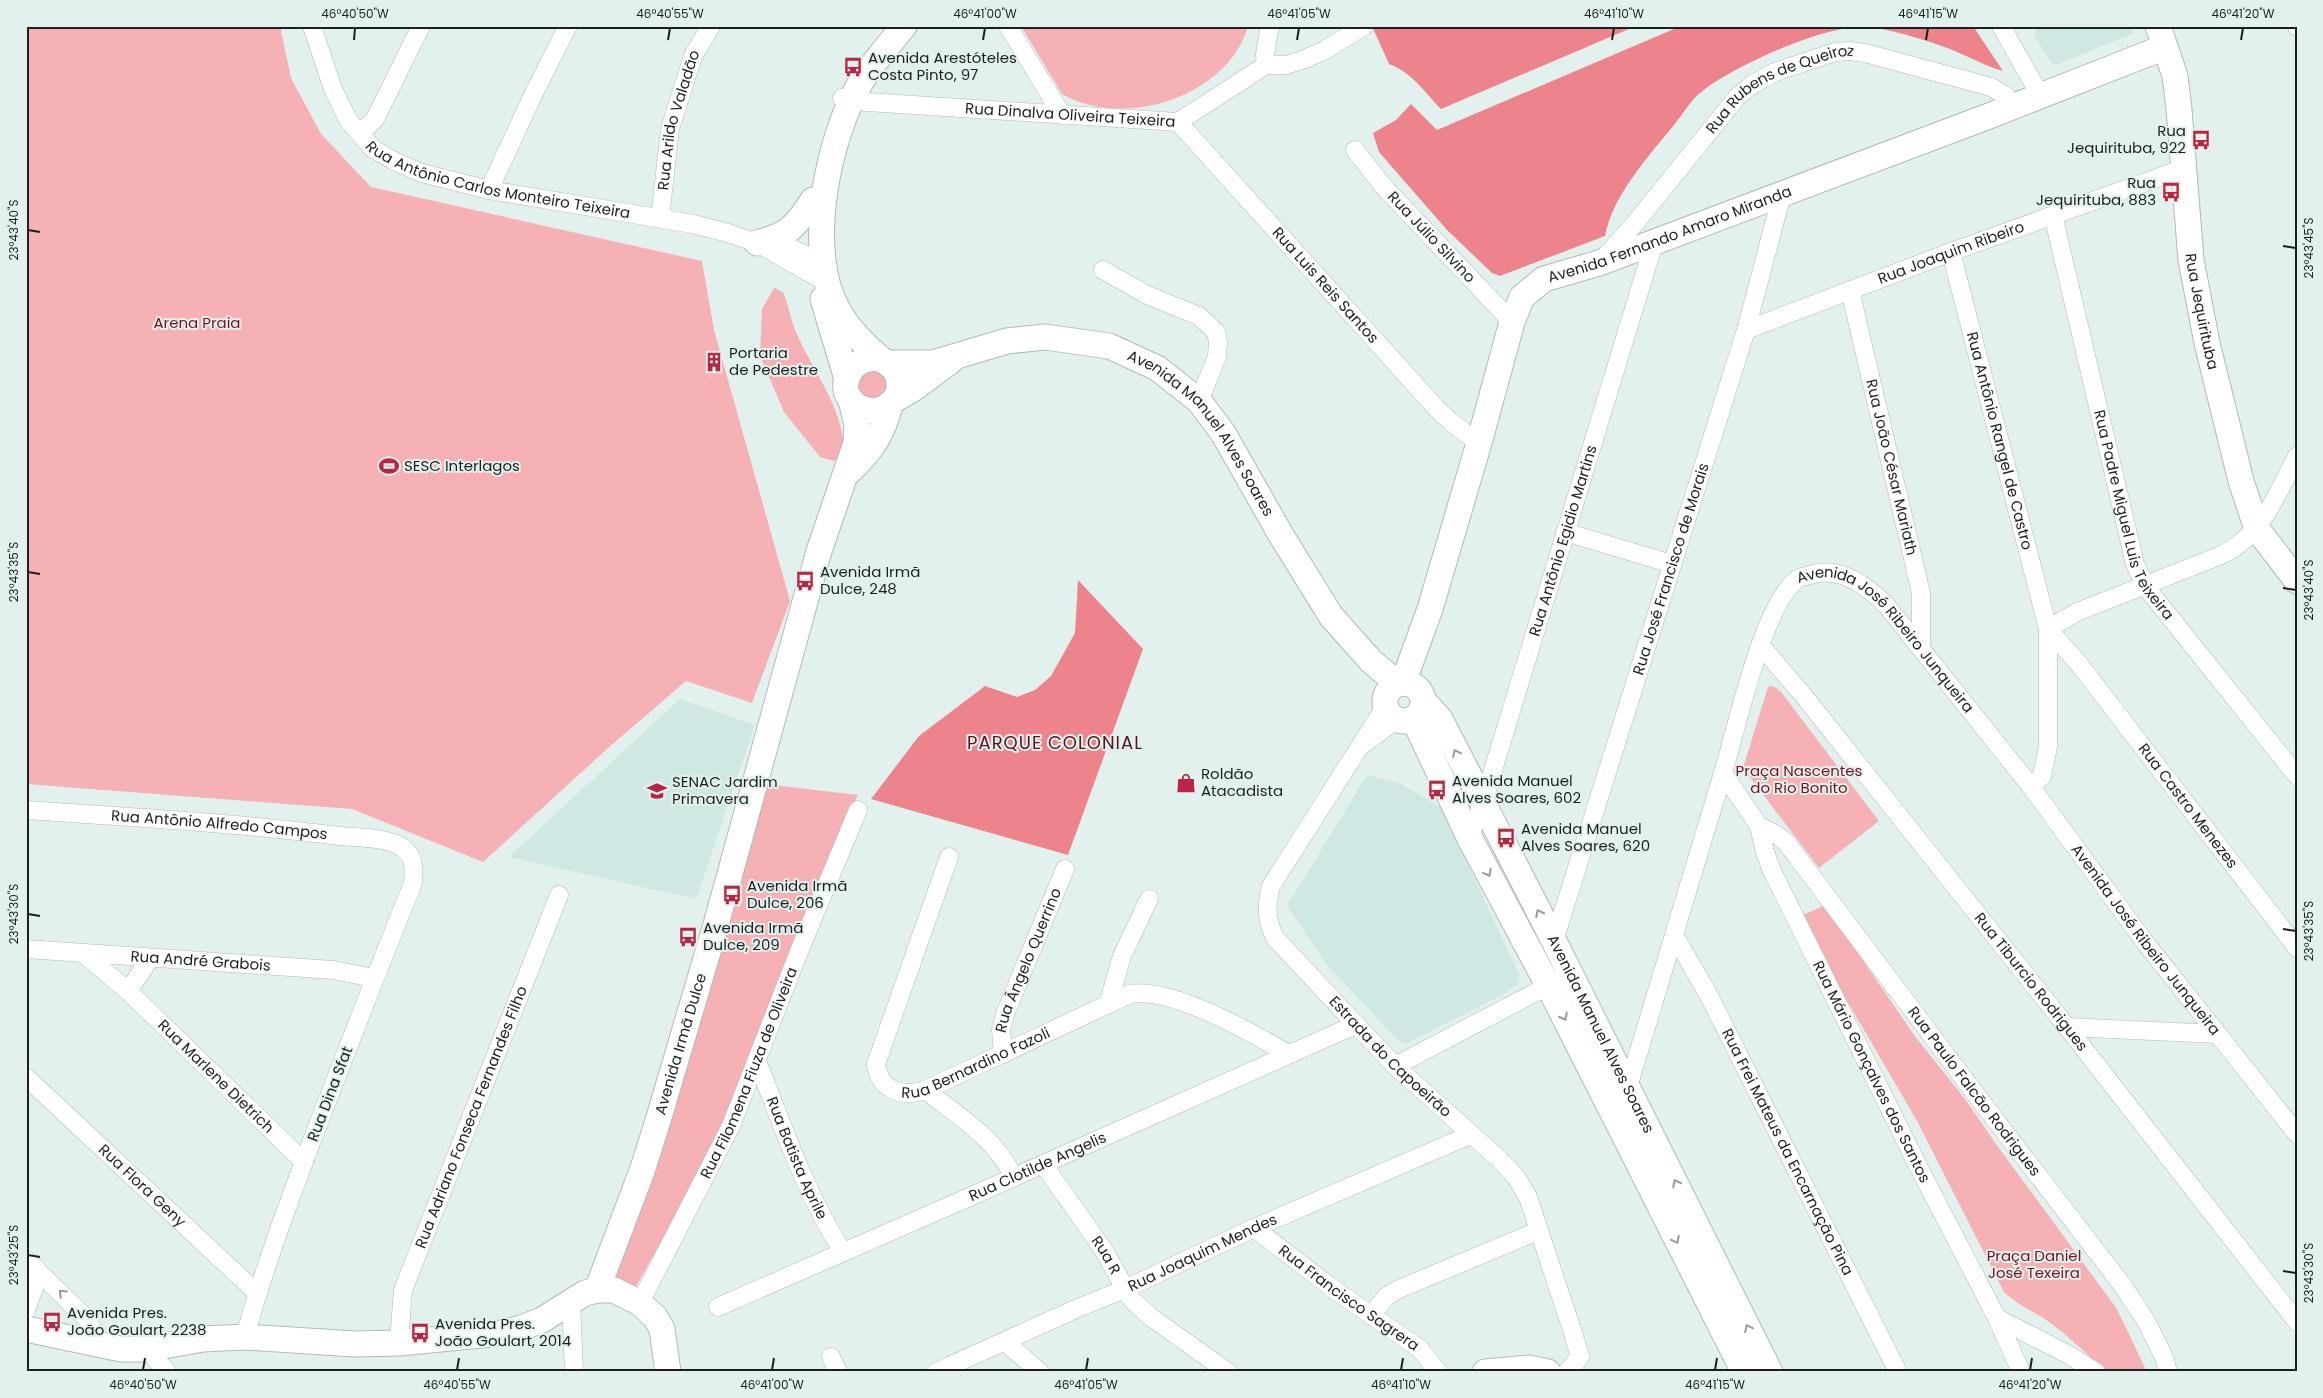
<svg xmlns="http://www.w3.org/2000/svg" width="2323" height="1398" font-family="Poppins,sans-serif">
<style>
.built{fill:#d0e8e3}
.green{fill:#f6b1b4}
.forest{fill:#ed838b}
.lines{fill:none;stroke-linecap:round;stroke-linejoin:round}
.street-casing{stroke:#aebbb8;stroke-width:19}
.secondary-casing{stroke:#aebbb8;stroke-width:27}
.street{stroke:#fff;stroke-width:18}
.secondary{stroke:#fff;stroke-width:25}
.oneway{stroke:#999b9b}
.ticks{fill:none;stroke:#1c2120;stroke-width:2}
.labels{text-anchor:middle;stroke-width:4;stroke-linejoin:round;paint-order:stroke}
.poi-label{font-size:15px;fill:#1c2120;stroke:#e3f1ee;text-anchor:start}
.street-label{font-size:15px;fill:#1c2120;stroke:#e3f1ee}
.park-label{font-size:15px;fill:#731426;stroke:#e3f1ee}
.quarter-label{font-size:18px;letter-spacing:1px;fill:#58131e;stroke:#e3f1ee}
.neatline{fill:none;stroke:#1c2120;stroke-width:2}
.ticks-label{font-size:12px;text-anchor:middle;fill:#1c2120}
</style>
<rect width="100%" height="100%" fill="#e3f1ee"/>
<g class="built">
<polygon points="2038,26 2131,26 2134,33 2056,65 2053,65 2034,35"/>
<polygon points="680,699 755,725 696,899 509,857"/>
<polygon points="1367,775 1401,784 1441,807 1520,976 1518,984 1504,994 1406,1044 1397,1039 1326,964 1287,906"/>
</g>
<g class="green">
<polygon points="26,26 280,26 291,78 321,134 371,187 702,261 714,330 790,601 752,703 686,681 607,749 483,862 352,809 26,784"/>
<path d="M1021,26H1248C1228,97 1123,130 1062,94Z"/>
<path d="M774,288L783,292C789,305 790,319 796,332C812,370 845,410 844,453L834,461L820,457L784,412L760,356L762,309Z"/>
<polygon points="869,364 891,377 883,401 859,399 854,375"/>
<polygon points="1770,686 1775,687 1781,692 1879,821 1819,868 1743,768 1768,687"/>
<polygon points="765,784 858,795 715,1146 634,1290 604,1281"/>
<path d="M1825,905L1914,1035L1965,1099L1996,1144L2117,1309L2147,1372H2105C2088,1354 2069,1337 2049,1322C2034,1311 2017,1305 2004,1292L1917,1121L1839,987L1801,916Z"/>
</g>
<g class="forest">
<path d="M1372,26H1636L1441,109C1425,93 1412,72 1389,64Z"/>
<path d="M1681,26H1973L2003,71C1985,66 1968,56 1950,49C1929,41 1893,30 1870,27C1830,22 1731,67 1700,93C1689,102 1683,114 1674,125C1648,157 1613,195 1605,236L1500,276L1492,273L1447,230L1379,152L1373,133L1396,120L1411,104L1437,130Z"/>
<polygon points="1078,580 1143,649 1068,855 871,799 919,736 985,686 1017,697 1035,690 1051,676 1075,633"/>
</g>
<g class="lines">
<defs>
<g id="street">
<path id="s1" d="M312,26L333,89L348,120L373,149L396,162L422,173L489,190L693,224L728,233L757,243L820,279"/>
<polyline points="1008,26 1062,115"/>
<polyline points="2001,26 2040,95"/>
<polyline points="2297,26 2297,27"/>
<polyline points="1266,65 1265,54 1270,26"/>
<path id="s2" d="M842,98L867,102L1178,122L1266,65H1286L1305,59L1325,50L1364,26"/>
<path id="s3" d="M1178,122L1437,409L1451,422L1479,443"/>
<polyline points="358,130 367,127 375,119 421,26"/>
<path id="s4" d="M1355,150L1383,186L1512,322"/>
<polyline points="489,190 534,93 568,26"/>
<path id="s5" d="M2053,215L2135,564L2145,586L2297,776"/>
<path id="s6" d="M660,218L670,129L693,56L711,26"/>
<polyline points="765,243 786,246 824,263"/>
<path id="s7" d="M1951,252L2048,629L2079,664L2297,948"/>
<path id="s8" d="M1603,259L1636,222L1738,96L1753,84L1775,72L1835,52L1850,51L1865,53L1991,87L2005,95L2014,107"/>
<polyline points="1103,270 1147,295 1199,316 1216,332 1218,342 1217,357 1199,401"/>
<path id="s9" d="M1850,290L1921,593V648"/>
<path id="s10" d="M1746,330L1951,252L2185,168"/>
<polyline points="1565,532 1672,564"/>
<path id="s11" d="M1761,646L1803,695L2067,1027L2297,1322"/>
<path id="s12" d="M1385,707L1271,886C1266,906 1266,919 1275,938L1395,1066L1498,1158L1516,1177L1528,1197L1574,1336L1580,1357L1567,1372"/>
<polyline points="1365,743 1396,720"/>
<path id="s13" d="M1723,773L1759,826L1765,852L1772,871L1920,1170L1997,1318L2021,1372"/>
<path d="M2032,788L2042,776L2048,747V629L2077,612L2219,556C2261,538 2277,494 2297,456"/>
<path id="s14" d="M26,810C130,817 237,823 340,836C359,838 387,837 403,848C415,856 415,874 412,886C380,964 350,1043 319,1122C292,1193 265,1264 245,1337"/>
<path id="s15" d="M1759,826L1777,835L1786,842L1977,1096L2123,1286L2146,1321L2164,1357L2168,1372"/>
<path id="s16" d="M1469,837L1483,803L1654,243"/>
<path id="s17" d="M949,857L876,1064C879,1090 902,1098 925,1090L1130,994C1172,987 1251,1032 1288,1054"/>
<path id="s18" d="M1674,935L1708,994L1898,1372"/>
<path id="s19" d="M1554,941L1746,330L1782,194"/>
<path id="s20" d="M26,949L333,970L374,978"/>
<path id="s21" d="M84,954L128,991L304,1162"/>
<polyline points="128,991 150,959"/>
<polyline points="1108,1005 1122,956 1149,899"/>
<polyline points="2067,1027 2217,1034"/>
<path id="s22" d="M1003,1054L1001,1030L1005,1014L1065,869"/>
<path id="s23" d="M757,1061C783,1126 805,1193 843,1252"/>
<polyline points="1395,1066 1559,980"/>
<path id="s24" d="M26,1077L257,1293"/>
<path d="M925,1090C961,1118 993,1136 1014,1177"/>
<path id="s25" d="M1622,1090L1628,1087C1660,982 1691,877 1723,773C1737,727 1762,608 1796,580C1799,577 1805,576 1810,575C1839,565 1866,585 1886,605L2032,788L2144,941L2297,1134"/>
<path id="s26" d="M1043,1164L1103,1249L1131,1299L1152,1318L1228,1372"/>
<path id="s27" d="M1254,1228L1336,1291L1420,1349L1438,1372"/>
<polyline points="26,1260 86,1318 102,1345"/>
<polyline points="571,1301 574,1372"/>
<path id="s28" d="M640,1303L731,1126L800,949L858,810"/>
<path id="s29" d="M718,1307L965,1199L1355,1025"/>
<polyline points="26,1310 34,1288 36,1268"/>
<polyline points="1371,1315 1387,1296 1399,1289 1538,1231"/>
<polyline points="1997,1318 2069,1355 2096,1372"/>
<polyline points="1005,1342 1040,1372"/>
<path id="s30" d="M399,1343L403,1290L559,895"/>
<polyline points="147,1349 167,1372"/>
<polyline points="831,1357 838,1372"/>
<path id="s31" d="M936,1372L1078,1308L1125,1289L1254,1228L1470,1135"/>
</g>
<g id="secondary">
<path id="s32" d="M2158,26L2175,76L2179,109L2191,260L2207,343L2241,481L2257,529L2297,581"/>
<path d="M757,243C789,235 796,226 813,200"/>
<polyline points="823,299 847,379"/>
<path d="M881,359C849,353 831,394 861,408C881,418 905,398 898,377C895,367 888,364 880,358C865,346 847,327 838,310C804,251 828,136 862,80C874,61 890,44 904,26"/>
<path id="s33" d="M888,363H933L1007,341L1045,337L1109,346L1157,368L1199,401L1223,433L1281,535L1331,616L1371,661L1398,684"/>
<polyline points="894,400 913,389 951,361"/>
<path d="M850,471C871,451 883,434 890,405"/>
<circle cx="1404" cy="702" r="19"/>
<path id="s34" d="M1403,683L1430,609L1479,443L1512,322L1522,297L1544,279L1599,263L1989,116L2165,47"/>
<path id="s35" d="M1423,700L1440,719L1554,941L1770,1372"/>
<polyline points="1411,720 1418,728 1469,837 1548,985 1744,1372"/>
<path id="s36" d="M597,1290L642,1171L657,1124L715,928L819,551L856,443L857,425L851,400"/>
<polyline points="26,1329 121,1349 147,1349 203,1339 245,1337 354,1344 399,1343 502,1333 521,1328 542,1320 585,1293 597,1290 614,1290 640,1303 655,1317 662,1329 668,1372"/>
<polyline points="1485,1372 1529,1368 1548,1372"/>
</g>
</defs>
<use href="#street" class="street-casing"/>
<use href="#secondary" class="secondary-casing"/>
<use href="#street" class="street"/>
<use href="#secondary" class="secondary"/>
</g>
<defs><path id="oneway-chevron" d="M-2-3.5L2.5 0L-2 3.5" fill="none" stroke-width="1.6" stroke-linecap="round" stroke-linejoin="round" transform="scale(1.25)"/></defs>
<g class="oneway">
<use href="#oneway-chevron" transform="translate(1456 753) rotate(-116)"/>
<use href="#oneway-chevron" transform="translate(1488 873) rotate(62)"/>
<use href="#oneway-chevron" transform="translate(1539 913) rotate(-117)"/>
<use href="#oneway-chevron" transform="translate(1564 1017) rotate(63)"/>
<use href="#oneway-chevron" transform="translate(1676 1183) rotate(-117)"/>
<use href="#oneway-chevron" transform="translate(1676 1240) rotate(63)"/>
<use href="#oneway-chevron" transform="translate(62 1293) rotate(-137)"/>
<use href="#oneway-chevron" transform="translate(1748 1328) rotate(-116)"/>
</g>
<path class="ticks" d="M354,40L355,28M668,40L670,28M983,40L985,28M1297,40L1299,28M1612,40L1614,28M1926,40L1928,28M2241,40L2243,28M28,230L40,232M2283,246L2296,248M28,572L40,574M2283,588L2296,590M28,914L40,916M2283,929L2296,931M28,1255L40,1257M2283,1271L2296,1273M143,1370L145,1358M457,1370L459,1358M772,1370L774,1358M1086,1370L1088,1358M1401,1370L1403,1358M1715,1370L1717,1358M2030,1370L2032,1358"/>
<defs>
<symbol id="bus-bare" viewBox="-9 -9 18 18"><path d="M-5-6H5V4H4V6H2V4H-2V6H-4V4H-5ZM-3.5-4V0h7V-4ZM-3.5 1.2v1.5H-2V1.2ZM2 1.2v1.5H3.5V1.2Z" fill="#b72642" stroke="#e3f1ee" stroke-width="2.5" paint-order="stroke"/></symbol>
<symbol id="building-bare" viewBox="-9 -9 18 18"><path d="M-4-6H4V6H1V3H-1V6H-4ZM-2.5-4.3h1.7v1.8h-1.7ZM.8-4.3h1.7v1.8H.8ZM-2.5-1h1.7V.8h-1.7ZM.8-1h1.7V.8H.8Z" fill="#b72642" stroke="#e3f1ee" stroke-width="2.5" paint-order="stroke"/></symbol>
<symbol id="stadium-bare" viewBox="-9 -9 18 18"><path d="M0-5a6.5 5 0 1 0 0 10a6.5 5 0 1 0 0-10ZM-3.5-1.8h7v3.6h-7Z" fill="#b72642" stroke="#e3f1ee" stroke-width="2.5" paint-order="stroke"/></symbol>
<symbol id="shop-bare" viewBox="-9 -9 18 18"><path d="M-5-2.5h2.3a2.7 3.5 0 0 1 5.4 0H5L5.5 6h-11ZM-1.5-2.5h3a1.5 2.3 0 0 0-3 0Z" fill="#b72642" stroke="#e3f1ee" stroke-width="2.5" paint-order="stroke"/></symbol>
<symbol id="university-bare" viewBox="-9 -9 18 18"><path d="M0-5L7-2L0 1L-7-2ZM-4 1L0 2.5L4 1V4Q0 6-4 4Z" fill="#b72642" stroke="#e3f1ee" stroke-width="2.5" paint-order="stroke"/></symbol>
</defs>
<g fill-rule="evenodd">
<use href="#bus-bare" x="839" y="53" width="28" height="28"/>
<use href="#bus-bare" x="2187" y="126" width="28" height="28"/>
<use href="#bus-bare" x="2157" y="178" width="28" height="28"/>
<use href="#building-bare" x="700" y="348" width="28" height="28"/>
<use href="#stadium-bare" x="375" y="452" width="28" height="28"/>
<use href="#bus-bare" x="791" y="567" width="28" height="28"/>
<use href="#shop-bare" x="1172" y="769" width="28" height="28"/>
<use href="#bus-bare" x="1423" y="776" width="28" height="28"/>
<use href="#university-bare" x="643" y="777" width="28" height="28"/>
<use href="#bus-bare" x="1492" y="824" width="28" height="28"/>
<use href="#bus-bare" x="718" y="881" width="28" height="28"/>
<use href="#bus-bare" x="674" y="923" width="28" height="28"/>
<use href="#bus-bare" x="38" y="1308" width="28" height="28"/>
<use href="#bus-bare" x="406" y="1319" width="28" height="28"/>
</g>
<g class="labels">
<g class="poi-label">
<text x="868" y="63">Avenida Arestóteles<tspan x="868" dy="17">Costa Pinto, 97</tspan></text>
<text x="2186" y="136" text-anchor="end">Rua<tspan x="2186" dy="17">Jequirituba, 922</tspan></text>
<text x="2156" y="188" text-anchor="end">Rua<tspan x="2156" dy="17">Jequirituba, 883</tspan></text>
<text x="729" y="358">Portaria<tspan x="729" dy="17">de Pedestre</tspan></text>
<text x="404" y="471">SESC Interlagos</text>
<text x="820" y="577">Avenida Irmã<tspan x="820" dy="17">Dulce, 248</tspan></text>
<text x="1201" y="779">Roldão<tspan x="1201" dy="17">Atacadista</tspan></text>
<text x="1452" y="786">Avenida Manuel<tspan x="1452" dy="17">Alves Soares, 602</tspan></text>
<text x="672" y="787">SENAC Jardim<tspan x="672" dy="17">Primavera</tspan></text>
<text x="1521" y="834">Avenida Manuel<tspan x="1521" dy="17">Alves Soares, 620</tspan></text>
<text x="747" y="891">Avenida Irmã<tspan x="747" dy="17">Dulce, 206</tspan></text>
<text x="703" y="933">Avenida Irmã<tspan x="703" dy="17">Dulce, 209</tspan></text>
<text x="67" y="1318">Avenida Pres.<tspan x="67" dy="17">João Goulart, 2238</tspan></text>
<text x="435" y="1329">Avenida Pres.<tspan x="435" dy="17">João Goulart, 2014</tspan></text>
</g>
<g class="street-label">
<text dy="5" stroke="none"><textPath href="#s8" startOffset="252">Rua Rubens de Queiroz</textPath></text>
<text dy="5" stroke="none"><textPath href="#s2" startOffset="229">Rua Dinalva Oliveira Teixeira</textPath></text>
<text dy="5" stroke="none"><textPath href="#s6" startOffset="100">Rua Arildo Valadão</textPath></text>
<text dy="5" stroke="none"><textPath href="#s1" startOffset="269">Rua Antônio Carlos Monteiro Teixeira</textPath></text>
<text dy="5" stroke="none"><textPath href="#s34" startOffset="566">Avenida Fernando Amaro Miranda</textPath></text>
<text dy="5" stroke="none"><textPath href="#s4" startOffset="116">Rua Júlio Silvino</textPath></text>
<text dy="5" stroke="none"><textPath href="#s10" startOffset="219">Rua Joaquim Ribeiro</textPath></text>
<text dy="5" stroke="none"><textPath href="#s3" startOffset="220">Rua Luis Reis Santos</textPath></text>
<text dy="5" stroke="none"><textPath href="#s32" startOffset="290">Rua Jequirituba</textPath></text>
<text dy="5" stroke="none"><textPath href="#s33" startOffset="356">Avenida Manuel Alves Soares</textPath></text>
<text dy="5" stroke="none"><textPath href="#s7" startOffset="195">Rua Antônio Rangel de Castro</textPath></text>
<text dy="5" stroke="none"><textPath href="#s9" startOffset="182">Rua João César Mariath</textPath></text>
<text dy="5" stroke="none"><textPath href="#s5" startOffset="312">Rua Padre Miguel Luis Teixeira</textPath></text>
<text dy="5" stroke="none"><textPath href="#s16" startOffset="311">Rua Antônio Egidio Martins</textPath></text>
<text dy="5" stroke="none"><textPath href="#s19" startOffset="390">Rua José Francisco de Morais</textPath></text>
<text dy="5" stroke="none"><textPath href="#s25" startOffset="662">Avenida José Ribeiro Junqueira</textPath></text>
<text dy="5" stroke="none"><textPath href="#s7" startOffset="615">Rua Castro Menezes</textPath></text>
<text dy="5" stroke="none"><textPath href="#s14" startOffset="194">Rua Antônio Alfredo Campos</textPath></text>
<text dy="5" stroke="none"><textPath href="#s25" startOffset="1068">Avenida José Ribeiro Junqueira</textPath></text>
<text dy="5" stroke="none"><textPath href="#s22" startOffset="99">Rua Ângelo Querrino</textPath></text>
<text dy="5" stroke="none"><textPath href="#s20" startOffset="175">Rua André Grabois</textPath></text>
<text dy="5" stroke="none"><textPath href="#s11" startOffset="431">Rua Tiburcio Rodrigues</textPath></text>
<text dy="5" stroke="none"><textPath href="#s35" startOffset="379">Avenida Manuel Alves Soares</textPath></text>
<text dy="5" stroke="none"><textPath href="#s36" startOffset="260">Avenida Irmã Dulce</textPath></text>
<text dy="5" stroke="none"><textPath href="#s12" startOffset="431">Estrada do Capoeirão</textPath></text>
<text dy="5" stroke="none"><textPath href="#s17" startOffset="341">Rua Bernardino Fazoli</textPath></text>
<text dy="5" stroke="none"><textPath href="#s13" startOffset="335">Rua Mário Gonçalves dos Santos</textPath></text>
<text dy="5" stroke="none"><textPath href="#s28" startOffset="255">Rua Filomena Fiuza de Oliveira</textPath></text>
<text dy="5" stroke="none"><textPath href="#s21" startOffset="180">Rua Marlene Dietrich</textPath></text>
<text dy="5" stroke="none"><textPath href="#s15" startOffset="344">Rua Paulo Falcão Rodrigues</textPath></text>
<text transform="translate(330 1094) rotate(-69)" y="5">Rua Dina Sfat</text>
<text dy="5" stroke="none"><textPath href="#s30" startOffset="239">Rua Adriano Fonseca Fernandes Filho</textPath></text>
<text dy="5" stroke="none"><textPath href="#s18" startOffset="245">Rua Frei Mateus da Encarnação Pina</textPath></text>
<text dy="5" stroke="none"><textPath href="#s23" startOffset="105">Rua Batista Aprile</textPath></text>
<text dy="5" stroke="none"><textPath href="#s29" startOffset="349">Rua Clotilde Angelis</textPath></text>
<text dy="5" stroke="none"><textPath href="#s24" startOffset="159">Rua Flora Geny</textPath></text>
<text dy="5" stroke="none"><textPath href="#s31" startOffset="292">Rua Joaquim Mendes</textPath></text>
<text dy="5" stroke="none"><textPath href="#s26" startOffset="111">Rua R</textPath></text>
<text dy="5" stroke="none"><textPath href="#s27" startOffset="118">Rua Francisco Sagrera</textPath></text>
</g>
<g class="park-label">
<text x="197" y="328">Arena Praia</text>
<text x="1799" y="776">Praça Nascentes<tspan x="1799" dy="17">do Rio Bonito</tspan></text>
<text x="2034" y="1261">Praça Daniel<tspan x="2034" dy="17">José Texeira</tspan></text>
</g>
<g class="quarter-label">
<text x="1055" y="749">PARQUE COLONIAL</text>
</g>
</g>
<rect width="2323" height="1398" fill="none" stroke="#e3f1ee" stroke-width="55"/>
<rect x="28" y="28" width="2268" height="1342" class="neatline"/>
<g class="ticks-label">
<text x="355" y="18">46°40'50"W</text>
<text x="670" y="18">46°40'55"W</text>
<text x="985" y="18">46°41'00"W</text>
<text x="1299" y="18">46°41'05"W</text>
<text x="1614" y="18">46°41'10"W</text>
<text x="1928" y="18">46°41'15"W</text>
<text x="2243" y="18">46°41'20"W</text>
<text transform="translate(14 230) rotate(-90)" y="4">23°43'40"S</text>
<text transform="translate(2309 248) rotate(-90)" y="4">23°43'45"S</text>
<text transform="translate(14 572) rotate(-90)" y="4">23°43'35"S</text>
<text transform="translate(2309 590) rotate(-90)" y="4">23°43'40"S</text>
<text transform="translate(14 914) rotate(-90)" y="4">23°43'30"S</text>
<text transform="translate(2309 931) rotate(-90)" y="4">23°43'35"S</text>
<text transform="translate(14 1255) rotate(-90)" y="4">23°43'25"S</text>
<text transform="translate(2309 1273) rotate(-90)" y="4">23°43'30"S</text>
<text x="143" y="1389">46°40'50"W</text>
<text x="457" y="1389">46°40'55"W</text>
<text x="772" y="1389">46°41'00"W</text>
<text x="1086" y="1389">46°41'05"W</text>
<text x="1401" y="1389">46°41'10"W</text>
<text x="1715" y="1389">46°41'15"W</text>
<text x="2030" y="1389">46°41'20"W</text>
</g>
</svg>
